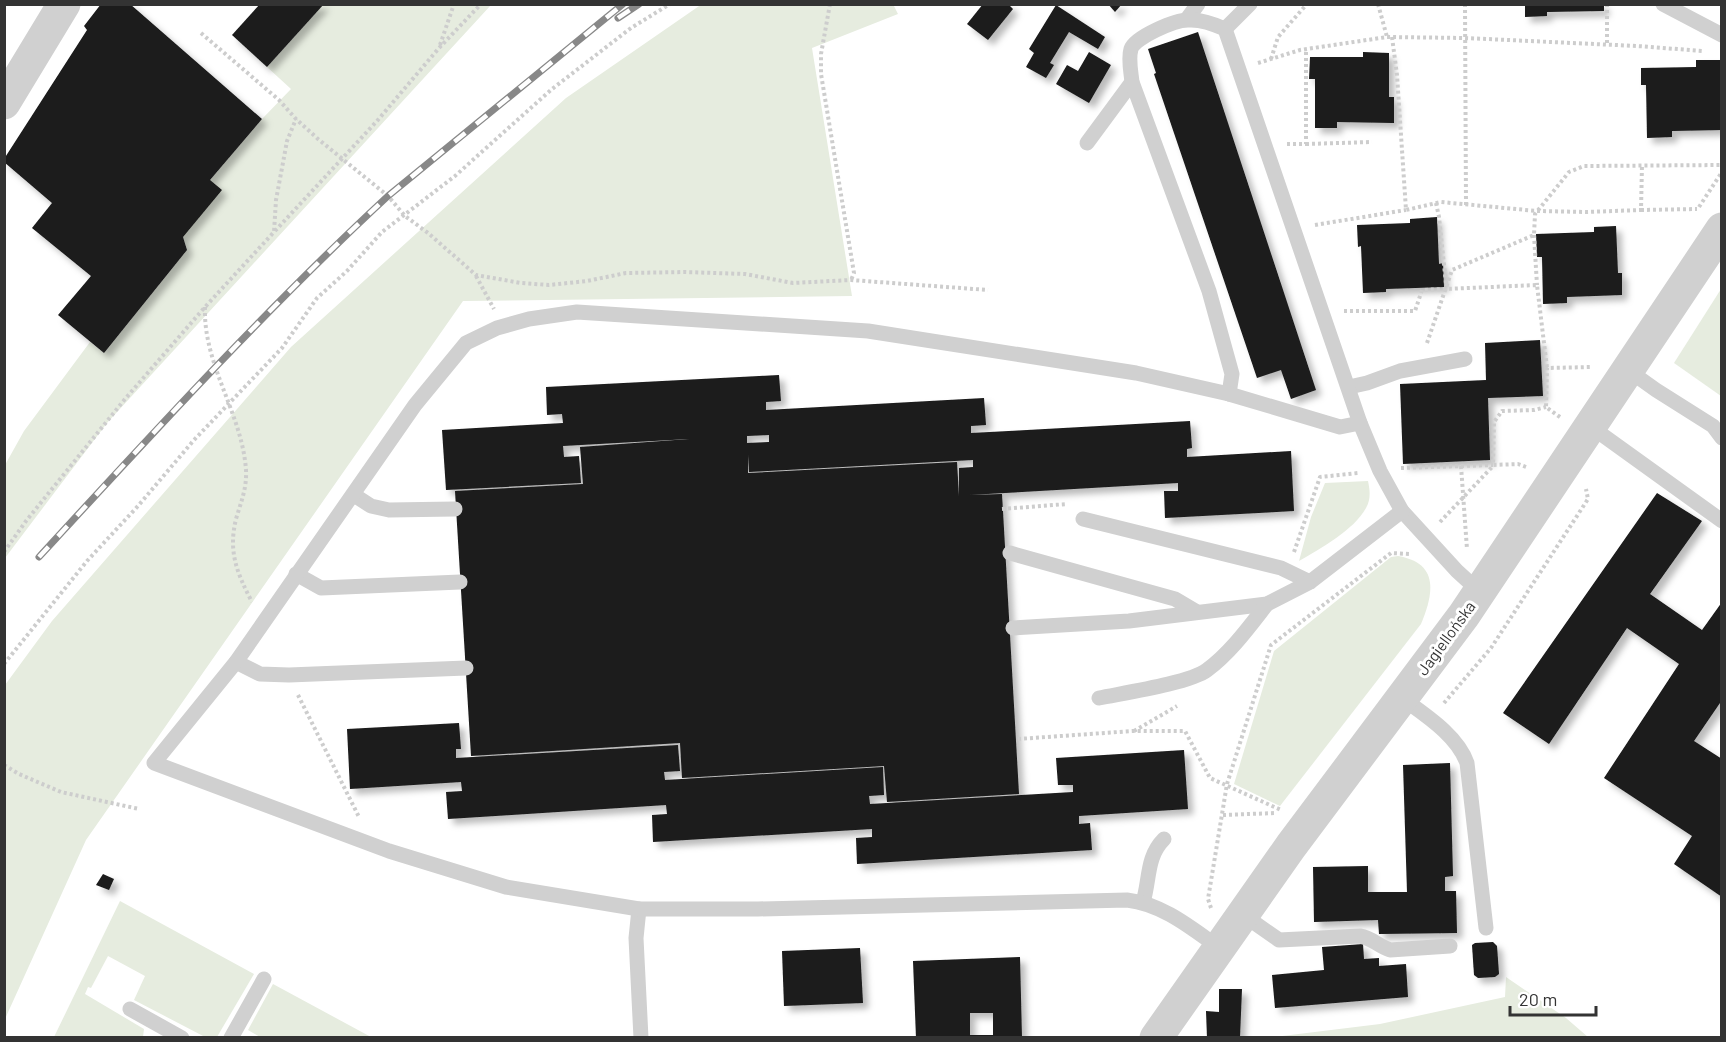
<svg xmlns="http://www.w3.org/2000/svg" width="1726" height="1042" font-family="Barlow,sans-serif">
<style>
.green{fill:#e6ecdf}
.building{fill:#1a1a1a;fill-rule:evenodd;filter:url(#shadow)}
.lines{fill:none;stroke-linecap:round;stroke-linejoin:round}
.path{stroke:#cdcdcd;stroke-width:4;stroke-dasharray:3 3;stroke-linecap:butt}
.service{stroke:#d0d0d0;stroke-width:15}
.tertiary{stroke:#d0d0d0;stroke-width:33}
.rail-casing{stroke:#888;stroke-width:7}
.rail{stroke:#fff;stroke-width:4.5;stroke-dasharray:14;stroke-linecap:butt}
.labels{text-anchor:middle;stroke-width:6;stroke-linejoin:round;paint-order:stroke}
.street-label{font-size:16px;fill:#333;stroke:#fff}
</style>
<defs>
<filter id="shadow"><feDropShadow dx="5.5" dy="5.5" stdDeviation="3" flood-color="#0004"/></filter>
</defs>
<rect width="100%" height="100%" fill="#fff"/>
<g class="green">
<polygon points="702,4 893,4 898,14 812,48 852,296 463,301 86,840 5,1019 5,685 52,621 291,347 566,98"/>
<polygon points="323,5 491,5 107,423 5,558 5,465 24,431 90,342 104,353 187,250 183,237 210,180 262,119 291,89 267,67"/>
<polygon points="1721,289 1722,396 1721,396 1674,363"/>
<path d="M1368,481C1370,490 1371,500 1366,508C1354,530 1320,549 1299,561L1311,517L1325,483Z"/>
<path d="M1398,556C1439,563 1434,593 1421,624L1280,806L1234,784L1274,651L1391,557Z"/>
<polygon points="120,901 254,974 217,1037 205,1037 134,1000 145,976 108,956 91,988 88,987 85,994 144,1029 143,1037 54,1037"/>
<polygon points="1506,977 1566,1018 1588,1037 1274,1037 1380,1024 1505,997"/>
<polygon points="273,984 371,1037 260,1037 248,1030"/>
</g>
<g class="building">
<polygon points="101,4 130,4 262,119 210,180 222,190 183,237 187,250 104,353 58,315 91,276 32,228 52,203 4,162 4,159 87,30 84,26"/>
<polygon points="260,4 324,4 267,67 232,35"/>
<polygon points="983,4 1008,4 1013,9 988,40 967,24"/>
<polygon points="1108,4 1122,4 1115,12"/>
<polygon points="1525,4 1604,4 1604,11 1547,12 1547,16 1525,17"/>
<polygon points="1056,5 1105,37 1098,49 1069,32 1050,63 1054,65 1046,78 1026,67 1034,53 1029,49"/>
<polygon points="1198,32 1316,390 1291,399 1281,370 1257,378 1154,74 1156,73 1148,49"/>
<polygon points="1089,52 1111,65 1089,103 1056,84 1067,65 1078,71"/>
<polygon points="1363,52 1389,53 1389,97 1394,97 1394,123 1337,122 1337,128 1315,128 1315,79 1309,79 1310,57 1363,57"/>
<polygon points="1696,60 1720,60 1722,130 1672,131 1672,137 1647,138 1646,85 1641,85 1641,68 1696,67"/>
<polygon points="1437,217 1439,264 1443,263 1444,287 1386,289 1386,292 1363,293 1361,246 1358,247 1357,225 1410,223 1410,219"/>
<polygon points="1616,226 1618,273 1622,273 1622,295 1567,297 1567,303 1543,304 1542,257 1537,257 1536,234 1594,232 1594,227"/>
<polygon points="1540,340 1543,396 1488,398 1490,460 1403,464 1400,384 1486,380 1485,343"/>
<path d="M779,375L781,401L766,402V410L984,398L986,425L971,426V433L1190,421L1192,448L1187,449V457L1291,451L1294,511L1165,518L1164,491H1178V483L969,495L1002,494L1019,794L887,802L884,766L682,778L680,743L471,756L455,491L583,484L580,447L689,439L563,446L564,457L579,456L581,483L446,490L442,430L563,423L562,414L547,415L546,387ZM769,435V442L747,443V436ZM748,455L749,472L973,460V467L959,468V496L957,462L748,473Z"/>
<polygon points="1657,493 1702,521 1650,594 1702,630 1722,602 1722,700 1694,741 1722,759 1722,897 1674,864 1692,836 1604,778 1679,664 1627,628 1549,744 1503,713"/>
<polygon points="459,723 461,749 456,749 456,758 678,745 680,771 664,772 665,780 883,767 884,795 869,796 870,804 1073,792 1073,785 1058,785 1056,758 1184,750 1188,809 1079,816 1079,824 1090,823 1092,850 857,864 856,838 872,837 872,829 653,842 652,815 667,814 666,805 448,819 446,792 462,791 461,782 350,789 347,729"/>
<polygon points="1450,763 1453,876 1445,877 1445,891 1456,891 1457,933 1379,934 1378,920 1314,922 1313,867 1368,866 1368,892 1407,892 1403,765"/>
<polygon points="103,874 114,879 109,890 96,885"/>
<polygon points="1493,942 1497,946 1499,974 1495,977 1478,978 1474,975 1472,945 1475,943"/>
<polygon points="1363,944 1364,959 1379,958 1379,966 1406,964 1408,997 1275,1008 1272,975 1324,970 1322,947"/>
<polygon points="860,948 863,1003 784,1006 782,951"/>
<path d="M1020,957L1022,1038H916L913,961ZM970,1013H993V1035H970Z"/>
<polygon points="1219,989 1242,989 1240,1037 1207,1038 1206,1011 1219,1012"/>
</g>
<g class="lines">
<g class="path">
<polyline points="830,4 821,54 821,74 854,273 851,280"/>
<polyline points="1378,4 1387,37"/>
<polyline points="1465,4 1466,205"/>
<polyline points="1607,4 1607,44"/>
<polyline points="1721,4 1722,5"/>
<polyline points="201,33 279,100 296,119 318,139 388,196 405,216 428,233 476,275 521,283 549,285 587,281 626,273 685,272 745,274 793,283 851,280 988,290"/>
<polyline points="1392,37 1397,75 1406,210 1441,202 1537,211 1586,212 1641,210 1642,165"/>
<polyline points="440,45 454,4"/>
<polyline points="1271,59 1278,37 1307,4"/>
<polyline points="1258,63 1300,50 1387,37 1465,38 1637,46 1703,51"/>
<polyline points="1287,144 1306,144 1306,49"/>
<polyline points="1306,144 1372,142"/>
<polyline points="1436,203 1439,217 1446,284"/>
<polyline points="1699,207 1722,172"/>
<polyline points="1641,210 1697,209"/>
<polyline points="1315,225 1406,210"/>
<polyline points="275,231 377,121 439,48 481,4"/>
<polyline points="1534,235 1537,285"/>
<polyline points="476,276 494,309"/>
<path d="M205,307C203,365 242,413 246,470C247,488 241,502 236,519C228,552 237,573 252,602"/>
<polyline points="1344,311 1415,311 1422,290 1537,285 1547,368"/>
<polyline points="1427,343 1452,270 1534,235 1535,214 1569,172 1584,166 1722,165"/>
<polyline points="1560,417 1546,407 1547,368 1592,367"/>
<polyline points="1461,466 1467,549"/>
<polyline points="1526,467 1518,464 1493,465 1494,422 1502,411 1534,410 1546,407"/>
<polyline points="1401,468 1493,465"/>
<polyline points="1002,509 1067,504"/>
<polyline points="1440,522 1493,466"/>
<polyline points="4,552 26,521 125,399 205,307 274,232 276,200 282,168 287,141 296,119"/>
<polyline points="1294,552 1320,477 1358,473"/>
<polyline points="4,664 87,561 138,506 194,440 282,348 317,298 347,271 382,232 455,176 552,89 631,28 670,4"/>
<polyline points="298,695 359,817"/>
<polyline points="1444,703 1491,648 1588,499 1586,489"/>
<polyline points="1134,731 1177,706"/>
<polyline points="1018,739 1133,731 1185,731 1210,778 1281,810"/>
<polyline points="4,765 19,774 61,792 139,809"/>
<polyline points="1223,815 1276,813"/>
<polyline points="1211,908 1208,899 1227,784 1271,645 1391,553 1410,554"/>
</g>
<g class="service">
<polyline points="1663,4 1722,35"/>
<polyline points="1187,19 1198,4"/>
<polyline points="1225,29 1250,4"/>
<polyline points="1087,143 1132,82"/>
<polyline points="1628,370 1656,390 1713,426 1722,438"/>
<polyline points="1349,387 1367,383 1400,371 1465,359"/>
<path d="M1229,394L1232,374L1209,291L1132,82C1131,72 1128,59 1131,49C1135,37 1175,20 1188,20C1201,19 1214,24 1225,29L1360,423L1380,471L1402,511L1457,571L1480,592"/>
<polyline points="1590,426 1722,521"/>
<polyline points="354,495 371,506 389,510 455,509"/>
<polyline points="1083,519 1281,568 1310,582"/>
<polyline points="1010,553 1175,599 1197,612"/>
<polyline points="296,574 321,588 460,582"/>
<polyline points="1013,628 1129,621 1267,604 1310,582 1402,511"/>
<polyline points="236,662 260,674 289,675 466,668"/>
<path d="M1099,698C1123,693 1190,683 1207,670C1231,652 1249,627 1267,604"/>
<path d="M1402,698C1425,715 1457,735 1467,763L1486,928"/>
<path d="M1143,902C1150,880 1146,857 1164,839"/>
<polyline points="639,909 636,938 641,1038"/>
<path d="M1242,914L1279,940L1360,936C1372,938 1378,946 1390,950L1450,946"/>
<path d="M1218,947C1190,927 1162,904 1127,900L758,909H639L506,887L389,851L154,763L236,662L415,405L466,343L497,328L529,319L577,312L868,331L1136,373L1229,394L1340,427L1360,423"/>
<polyline points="130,1009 182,1038"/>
<polyline points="231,1038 264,979"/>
</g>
<g class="tertiary">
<polyline points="4,103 64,4"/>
<polyline points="1156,1038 1291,846 1464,615 1722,229"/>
</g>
<defs>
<g id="rail">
<polyline points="618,18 639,4"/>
<path d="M39,557C152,434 265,310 388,196L623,4"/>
</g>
</defs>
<use href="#rail" class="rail-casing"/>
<use href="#rail" class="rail"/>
</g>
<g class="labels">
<g class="street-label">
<text transform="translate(1446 638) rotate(-54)" y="6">Jagiellońska</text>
</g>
</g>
<rect width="1726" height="1042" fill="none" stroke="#333333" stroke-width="12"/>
<path d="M1510 1006v9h86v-9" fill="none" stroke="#333333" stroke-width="3"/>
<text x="1519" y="1006" font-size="18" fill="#333333" stroke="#ffffff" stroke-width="4.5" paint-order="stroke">20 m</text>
</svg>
